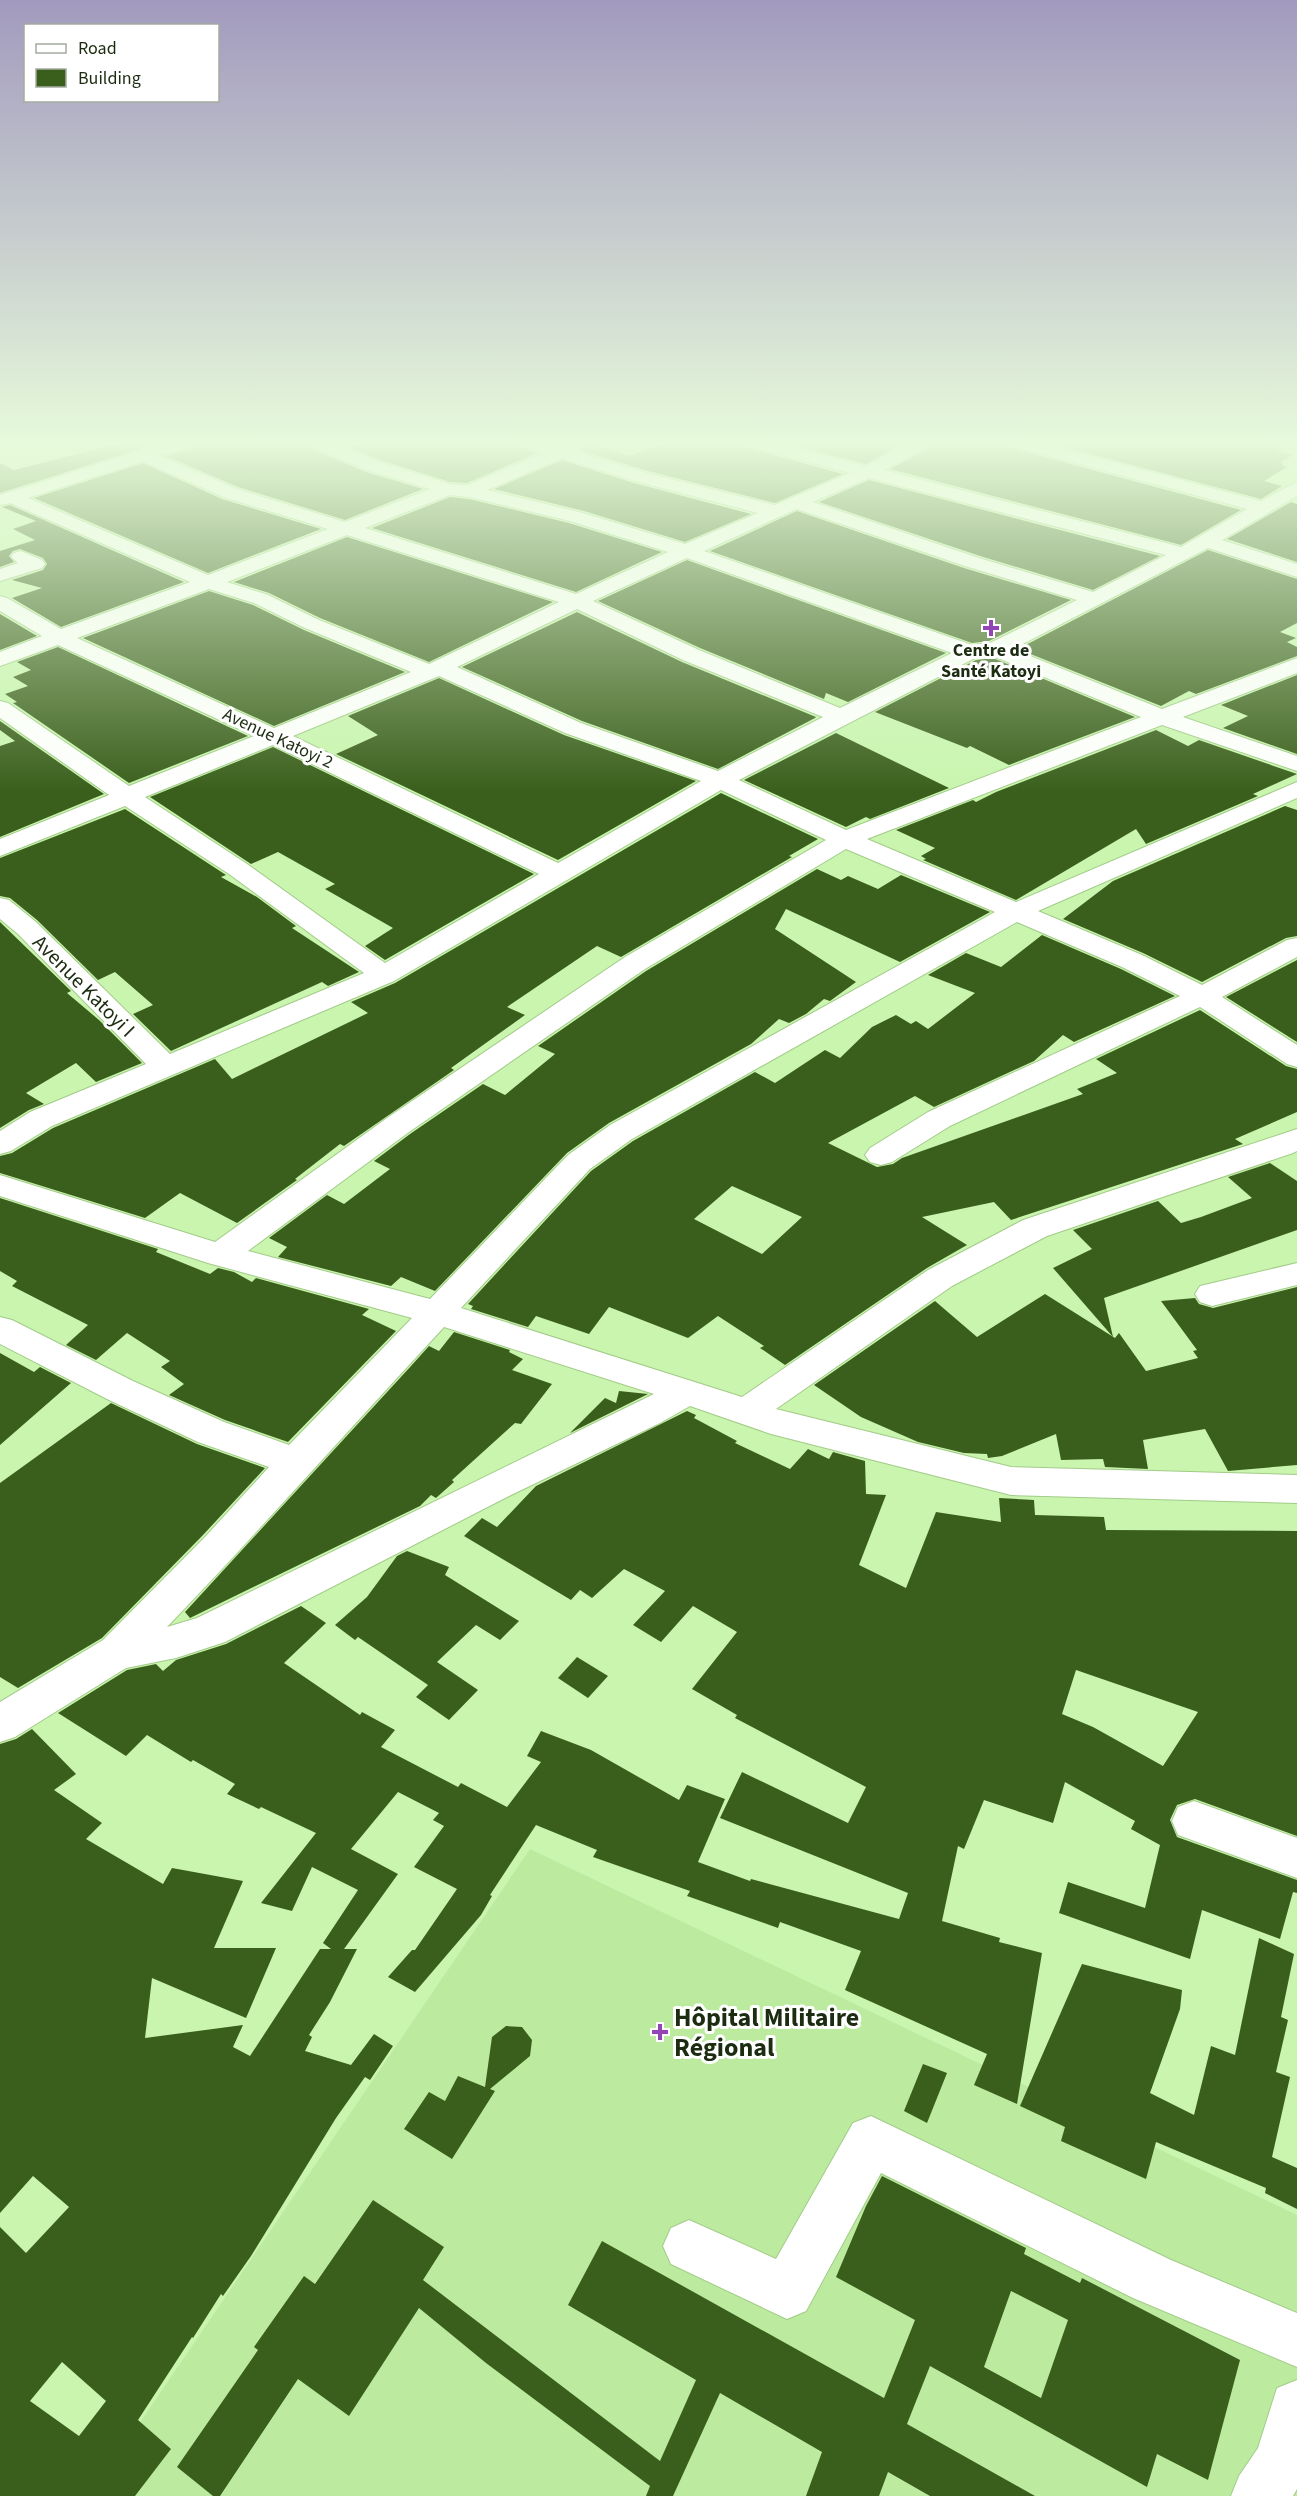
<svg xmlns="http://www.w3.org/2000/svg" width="1297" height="2496" font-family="'Source Sans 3',sans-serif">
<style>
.built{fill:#bceb9f}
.building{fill:#3a5f1c;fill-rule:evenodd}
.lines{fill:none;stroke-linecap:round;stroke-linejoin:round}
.minor-casing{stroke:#a2cb88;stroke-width:2}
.minor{fill:#fff;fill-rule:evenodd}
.poi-dot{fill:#9345b5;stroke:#fff;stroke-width:2}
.labels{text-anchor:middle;stroke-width:6;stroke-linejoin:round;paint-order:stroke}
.far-poi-label{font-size:18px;font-weight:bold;fill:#1c2c11;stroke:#fff}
.far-street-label{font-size:18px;fill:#1c2c11;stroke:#fff}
.street-label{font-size:21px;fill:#1c2c11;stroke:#fff}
.near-poi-label{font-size:26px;font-weight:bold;fill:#1c2c11;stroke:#fff;text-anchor:start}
</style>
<rect width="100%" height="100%" fill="#c9f5af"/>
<polygon class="built" points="530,1849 1297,2215 1297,2496 90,2496"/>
<g class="building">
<polygon points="125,442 162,442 0,493 0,463 14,470"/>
<polygon points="197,442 306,442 310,448 366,472 423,489 345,520 238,487 166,456 193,448"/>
<polygon points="368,442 512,442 521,448 537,453 467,483 450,482 380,460 351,448"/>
<polygon points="665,442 680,442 691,445 697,442 743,442 747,448 843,474 775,503 648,471 579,450 595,444 629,456"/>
<polygon points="782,442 906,442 866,464"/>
<polygon points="934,442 1007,442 1011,448 1241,510 1181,545 890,469 930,448"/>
<polygon points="1045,442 1290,442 1277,451 1292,455 1280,463 1284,464 1281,465 1287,467 1264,481 1282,486 1261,499"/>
<polygon points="562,460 634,483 751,514 685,542 584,511 494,489"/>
<polygon points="143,463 222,499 321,529 208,573 34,498"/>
<polygon points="869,480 1160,556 1093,590 980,556 819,502"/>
<polygon points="450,497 469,499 569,523 662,552 576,592 372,528"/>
<polygon points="1291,502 1297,504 1297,562 1227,539"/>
<polygon points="10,505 184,582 61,627 12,598 42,588 12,580 43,570 47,564 43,558 20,549 13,551 9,556 14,562 0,567 0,551 35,540 13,529 36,521 2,507"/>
<polygon points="797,511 964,568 1071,600 989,641 972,643 710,551"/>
<polygon points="347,537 553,602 429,662 320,618 269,593 234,582"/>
<polygon points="1208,550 1297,579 1297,623 1280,632 1296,638 1287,642 1297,647 1297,656 1196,694 1189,691 1161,706 1018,649"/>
<polygon points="687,560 946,653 848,702 826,693 824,699 700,648 598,601"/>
<polygon points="209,591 253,605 304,630 405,672 274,726 83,638"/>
<polygon points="577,612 682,662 816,717 815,718 718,769 582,721 462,667"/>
<polygon points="0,614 37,636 0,650"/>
<polygon points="58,647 248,736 129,783 13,703 17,702 5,694 28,686 13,677 31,670 17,662"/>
<polygon points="993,658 1135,717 1009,765 970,746 967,748 875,712 976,660"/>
<polygon points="1297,675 1297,754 1223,728 1248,716 1221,705"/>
<polygon points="439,678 564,735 696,781 558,860 336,754 378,735 348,716"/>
<polygon points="0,721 104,794 0,837 0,746 15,741 0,730"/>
<polygon points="1156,730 1188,746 1199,740 1297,774 1253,794 1258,796 1146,844 1136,829 1016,900 923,860 926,859 921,856 935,848 896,830 973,800 976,802 996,792"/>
<polygon points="836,733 949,788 870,819 866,817 846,827 744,780"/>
<polygon points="273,747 534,874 385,960 365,946 393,928 325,889 335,884 278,852 251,864 150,797"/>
<polygon points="721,793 818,839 789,856 792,857 621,957 597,946 507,1007 525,1015 451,1068 454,1070 344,1146 340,1144 295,1179 297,1180 237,1223 180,1193 145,1218 0,1173 0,1156 12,1153 53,1128 215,1059 232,1079 368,1013 351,1002 395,983"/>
<polygon points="1285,806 1297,810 1297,936 1286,938 1202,982 1143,953 1063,919 1113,881"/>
<polygon points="125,809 226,875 221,877 257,897 296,926 292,928 359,972 328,986 322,982 171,1051 133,1014 153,1005 115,972 98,980 37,920 10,898 0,896 0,858"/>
<polygon points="817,869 841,880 848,876 878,889 901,875 990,912 900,962 786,909 775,929 856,982 830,1001 824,999 806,1014 789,1023 779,1019 751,1044 609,1123 567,1153 435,1291 401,1277 391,1286 278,1257 287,1247 269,1238 327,1195 344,1204 390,1169 374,1161 410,1134 483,1084 505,1095 555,1054 538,1046 646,971"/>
<polygon points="0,922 71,991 67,993 99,1020 142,1063 96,1082 76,1063 26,1093 44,1104 29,1110 0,1128"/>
<path d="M1042,935L1121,969L1175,996L1074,1042L1063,1035L1034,1061L934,1107L915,1096L828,1143L877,1167L893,1164L902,1158L1083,1094L1077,1089L1117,1073L1096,1059L1200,1010L1286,1066L1297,1069V1112L1235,1139L1243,1144L1011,1220L994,1202L922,1217L967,1245L927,1268L785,1365L760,1348L764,1346L718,1316L688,1338L609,1307L589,1334L536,1316L528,1327L471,1309L473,1306L468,1304L591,1171L633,1141L755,1072L775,1083L825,1050L840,1058L872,1027L896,1015L911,1024L916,1021L928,1029L975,993L928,975L966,953L1001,967ZM732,1186L802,1217L762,1254L694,1219Z"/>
<polygon points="1297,960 1297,1042 1226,997"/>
<polygon points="1270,1163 1297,1181 1297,1230 1104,1298 1113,1337 1053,1268 1092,1249 1073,1230 1158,1201 1181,1223 1201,1217 1252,1198 1228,1177"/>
<polygon points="0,1198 158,1249 156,1252 210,1274 218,1268 234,1272 252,1282 256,1278 369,1309 362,1315 396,1331 288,1442 225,1420 169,1395 184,1384 161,1367 170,1361 127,1333 96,1360 66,1345 88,1325 12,1286 17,1281 0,1271"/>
<polygon points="1297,1287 1297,1465 1228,1471 1205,1429 1143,1440 1148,1469 1105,1467 1103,1459 1061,1460 1056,1434 1002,1456 988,1458 987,1454 964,1453 918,1442 861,1417 814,1385 935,1301 977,1337 1045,1294 1115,1338 1119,1333 1146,1371 1198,1358 1193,1351 1197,1350 1161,1301 1195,1298 1199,1304 1213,1308"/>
<polygon points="454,1332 510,1350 509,1352 523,1359 512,1370 552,1384 521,1424 515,1423 452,1480 454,1482 436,1498 431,1495 420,1506 190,1618 185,1612 411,1366 429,1346 439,1351"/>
<polygon points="0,1353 34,1372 40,1367 71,1383 0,1445"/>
<polygon points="619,1391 648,1394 570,1433 605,1398 616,1403"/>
<polygon points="111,1403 197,1444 265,1468 204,1534 102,1638 18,1688 0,1677 0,1483"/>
<path d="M687,1411L696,1415L694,1418L737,1441L735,1443L790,1469L808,1449L829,1459L833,1452L865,1461L866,1494L886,1495L859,1565L906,1588L936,1512L1001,1522L999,1498L1034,1500L1035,1515L1104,1517L1106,1530L1297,1531V1836L1195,1799L1177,1805L1170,1820L1177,1837L1297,1880V1893L1293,1892L1280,1939L1202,1910L1190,1959L1059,1913L1068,1882L1145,1908L1160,1845L1131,1829L1135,1821L1065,1782L1053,1823L984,1800L964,1849L958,1846L942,1921L1000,1938L999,1942L1042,1953L1017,2104L974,2085L987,2054L845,1990L861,1951L780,1922L778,1928L687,1896L690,1891L593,1857L597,1850L536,1825L490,1895L492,1896L481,1915L415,1992L388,1977L412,1950H415L457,1889L414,1867L444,1826L433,1820L439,1813L398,1792L351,1849L398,1874L344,1949H357L330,2002L309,2035L312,2037L305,2051L351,2065L374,2034L393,2046L370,2080L365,2077L336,2118L251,2256L223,2296L221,2294L193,2338L192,2337L138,2420L171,2449L135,2496H0V2227L26,2253L69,2207L33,2176L0,2213V1744L16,1739L32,1729L76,1774L54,1790L102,1823L86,1839L163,1884L172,1868L243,1881L214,1948H276L246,2018L152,1978L145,2038L243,2025L233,2047L250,2056L320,1949H331L323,1943L358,1890L312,1867L292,1911L261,1903L316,1833L261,1807L259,1809L227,1794L235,1784L193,1760L191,1762L147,1735L126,1756L58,1713L127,1670L156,1664L163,1671L176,1660L226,1644L301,1606L326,1623L284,1663L360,1715L362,1712L395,1730L381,1747L458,1787L461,1783L507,1807L541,1762L527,1756L541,1731L591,1750L679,1800L687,1785L725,1799L698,1862L750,1881L751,1879L899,1919L908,1893L720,1818L742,1772L848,1823L866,1787L735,1718L737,1715L692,1689L737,1632L693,1606L661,1642L633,1625L665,1591L624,1569L592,1598L580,1590L571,1600L464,1536L482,1518L497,1527L536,1486ZM1076,1670L1198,1712L1163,1766L1093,1727L1062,1714ZM62,2362L106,2401L79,2436L30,2401Z"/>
<polygon points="407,1551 449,1567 445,1575 519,1621 500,1640 476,1625 437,1662 478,1690 449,1720 416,1697 428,1685 358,1637 355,1640 335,1625 367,1597 397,1556"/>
<polygon points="577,1657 608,1676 588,1698 558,1678"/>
<polygon points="1259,1938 1294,1954 1281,2017 1288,2020 1276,2072 1290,2077 1272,2157 1297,2168 1297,2209 1265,2193 1266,2188 1156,2142 1146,2179 1061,2141 1065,2127 1020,2106 1082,1964 1182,1990 1180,2009 1150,2093 1194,2115 1211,2046 1235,2055"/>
<polygon points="506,2026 522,2027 532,2040 530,2056 490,2089 495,2091 452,2159 404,2129 429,2092 445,2101 458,2076 485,2087 492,2037"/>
<polygon points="923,2064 947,2073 927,2123 904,2111"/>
<path d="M882,2176L1026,2248L1024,2254L1080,2283L1082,2278L1240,2360L1208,2480L1157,2454L1147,2487L930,2366L907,2424L1035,2496H930L888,2472L879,2496H806L822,2452L720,2393L673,2496H646L650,2486L486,2363L419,2308L349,2416L298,2379L220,2496H213L177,2467L258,2350L254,2347L304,2276L315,2284L373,2200L444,2247L423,2280L660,2461L696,2380L568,2305L602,2241L884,2398L915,2320L836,2277L866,2206ZM1011,2291L1068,2320L1041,2398L984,2367Z"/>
</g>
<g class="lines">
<defs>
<g id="minor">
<path d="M169,442H195L192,446L160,456L237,489L345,522L430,489L367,470L311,446L308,442H331L379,462L450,484L467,485L544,453L522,446L519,442L574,445L575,451L647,473L775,505L850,473L748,446L745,442H774L866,466L910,442H932L929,446L884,470L1181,547L1247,509L1012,446L1009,442H1037L1261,501L1297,482V496L1222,540L1297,564V577L1208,548L1013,649L1162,709L1297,658V673L1183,717L1297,756V771L1162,725L867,839L1016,902L1297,782V798L1038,911L1142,955L1202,985L1287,940L1297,938V957L1222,997L1297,1045V1067L1287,1064L1200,1007L950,1126L892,1162L881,1165L870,1162L865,1155L870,1148L928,1112L1180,996L1122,967L1017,922L632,1139L590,1169L461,1308L742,1397L928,1270L1023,1220L1297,1129V1151L1293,1153L1047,1236L952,1286L776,1409L1011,1467L1297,1475V1503L1011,1495L771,1434L690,1406L660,1423L507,1497L225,1642L176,1658L126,1668L15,1737L0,1742V1702L103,1640L206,1536L269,1467L198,1442L107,1399L0,1344V1317L12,1320L133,1381L224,1422L289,1445L412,1318L208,1263L0,1196V1175L215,1242L387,1118L625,957L826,840L721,790L394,981L52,1126L11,1151L0,1154V1131L30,1112L146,1064L18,934L0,919V898L9,900L36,922L170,1054L364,973L229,874L125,806L0,856V839L109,795L0,718V701L8,703L129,786L254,736L58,645L0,666V652L42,636L0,611V596L7,598L61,629L190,582L10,503L0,505V495ZM562,458L635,481L758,513L685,544L583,513L487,490ZM143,461L223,497L328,529L208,575L28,498ZM869,478L1166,555L1093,592L979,558L813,502ZM450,495L469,497L570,521L668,552L576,594L365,528ZM797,509L965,566L1077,600L990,643L972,645L704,551ZM347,535L559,602L429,664L319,620L268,595L227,582ZM687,558L952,653L840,708L699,650L593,601ZM209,589L254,603L305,628L411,672L274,728L77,638ZM577,609L683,660L823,717L718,771L581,723L457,667ZM993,656L1141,717L846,830L739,780L975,658ZM439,676L565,733L701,781L558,863L293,736ZM273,745L539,874L385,963L247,864L145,797ZM846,849L995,912L610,1125L568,1155L430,1299L248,1251L409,1132L645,969ZM444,1327L654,1394L197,1618L167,1627C261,1529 351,1427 444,1327Z"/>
<polygon points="21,551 42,560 45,564 42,568 0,581 0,569 18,563 11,557 14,553"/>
<polygon points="1297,1263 1297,1285 1212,1306 1200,1302 1195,1294 1200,1286"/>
<polygon points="1194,1801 1297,1838 1297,1878 1178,1835 1172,1821 1178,1807"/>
<polygon points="871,2116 1171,2260 1297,2313 1297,2367 1133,2298 881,2173 806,2311 787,2319 671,2264 663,2246 671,2228 689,2220 776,2259 853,2123"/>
<polygon points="1297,2380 1297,2489 1293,2496 1231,2496 1239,2476 1258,2448 1277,2388"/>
</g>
</defs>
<use href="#minor" class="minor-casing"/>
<use href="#minor" class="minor"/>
</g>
<linearGradient id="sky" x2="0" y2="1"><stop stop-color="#a29abe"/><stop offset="0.56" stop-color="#e7fadb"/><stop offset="1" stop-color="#e7fadb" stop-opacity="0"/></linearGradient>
<rect width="1297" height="791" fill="url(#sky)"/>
<g class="poi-dot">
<path d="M988 619h6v6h6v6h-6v6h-6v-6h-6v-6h6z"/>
<path d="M657 2023h6v6h6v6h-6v6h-6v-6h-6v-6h6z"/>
</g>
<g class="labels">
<g class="far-poi-label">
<text x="991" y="656">Centre de<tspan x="991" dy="21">Santé Katoyi</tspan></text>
</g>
<g class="far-street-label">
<text transform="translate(278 738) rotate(25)" y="6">Avenue Katoyi 2</text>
</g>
<g class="street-label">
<text transform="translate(84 986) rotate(45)" y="7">Avenue Katoyi I</text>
</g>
<g class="near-poi-label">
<text x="674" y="2026">Hôpital Militaire<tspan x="674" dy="30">Régional</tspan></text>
</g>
</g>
<rect x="24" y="24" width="195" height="78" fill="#ffffff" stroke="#a4aba0" stroke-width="1.5"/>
<rect x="36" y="44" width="30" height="9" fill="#ffffff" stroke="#a4aba0" stroke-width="1.5"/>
<text x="78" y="54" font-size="18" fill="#1c2c11">Road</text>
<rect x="36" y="69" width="30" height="18" fill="#3a5f1c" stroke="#a4aba0" stroke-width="1.5"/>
<text x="78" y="84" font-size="18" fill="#1c2c11">Building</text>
</svg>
